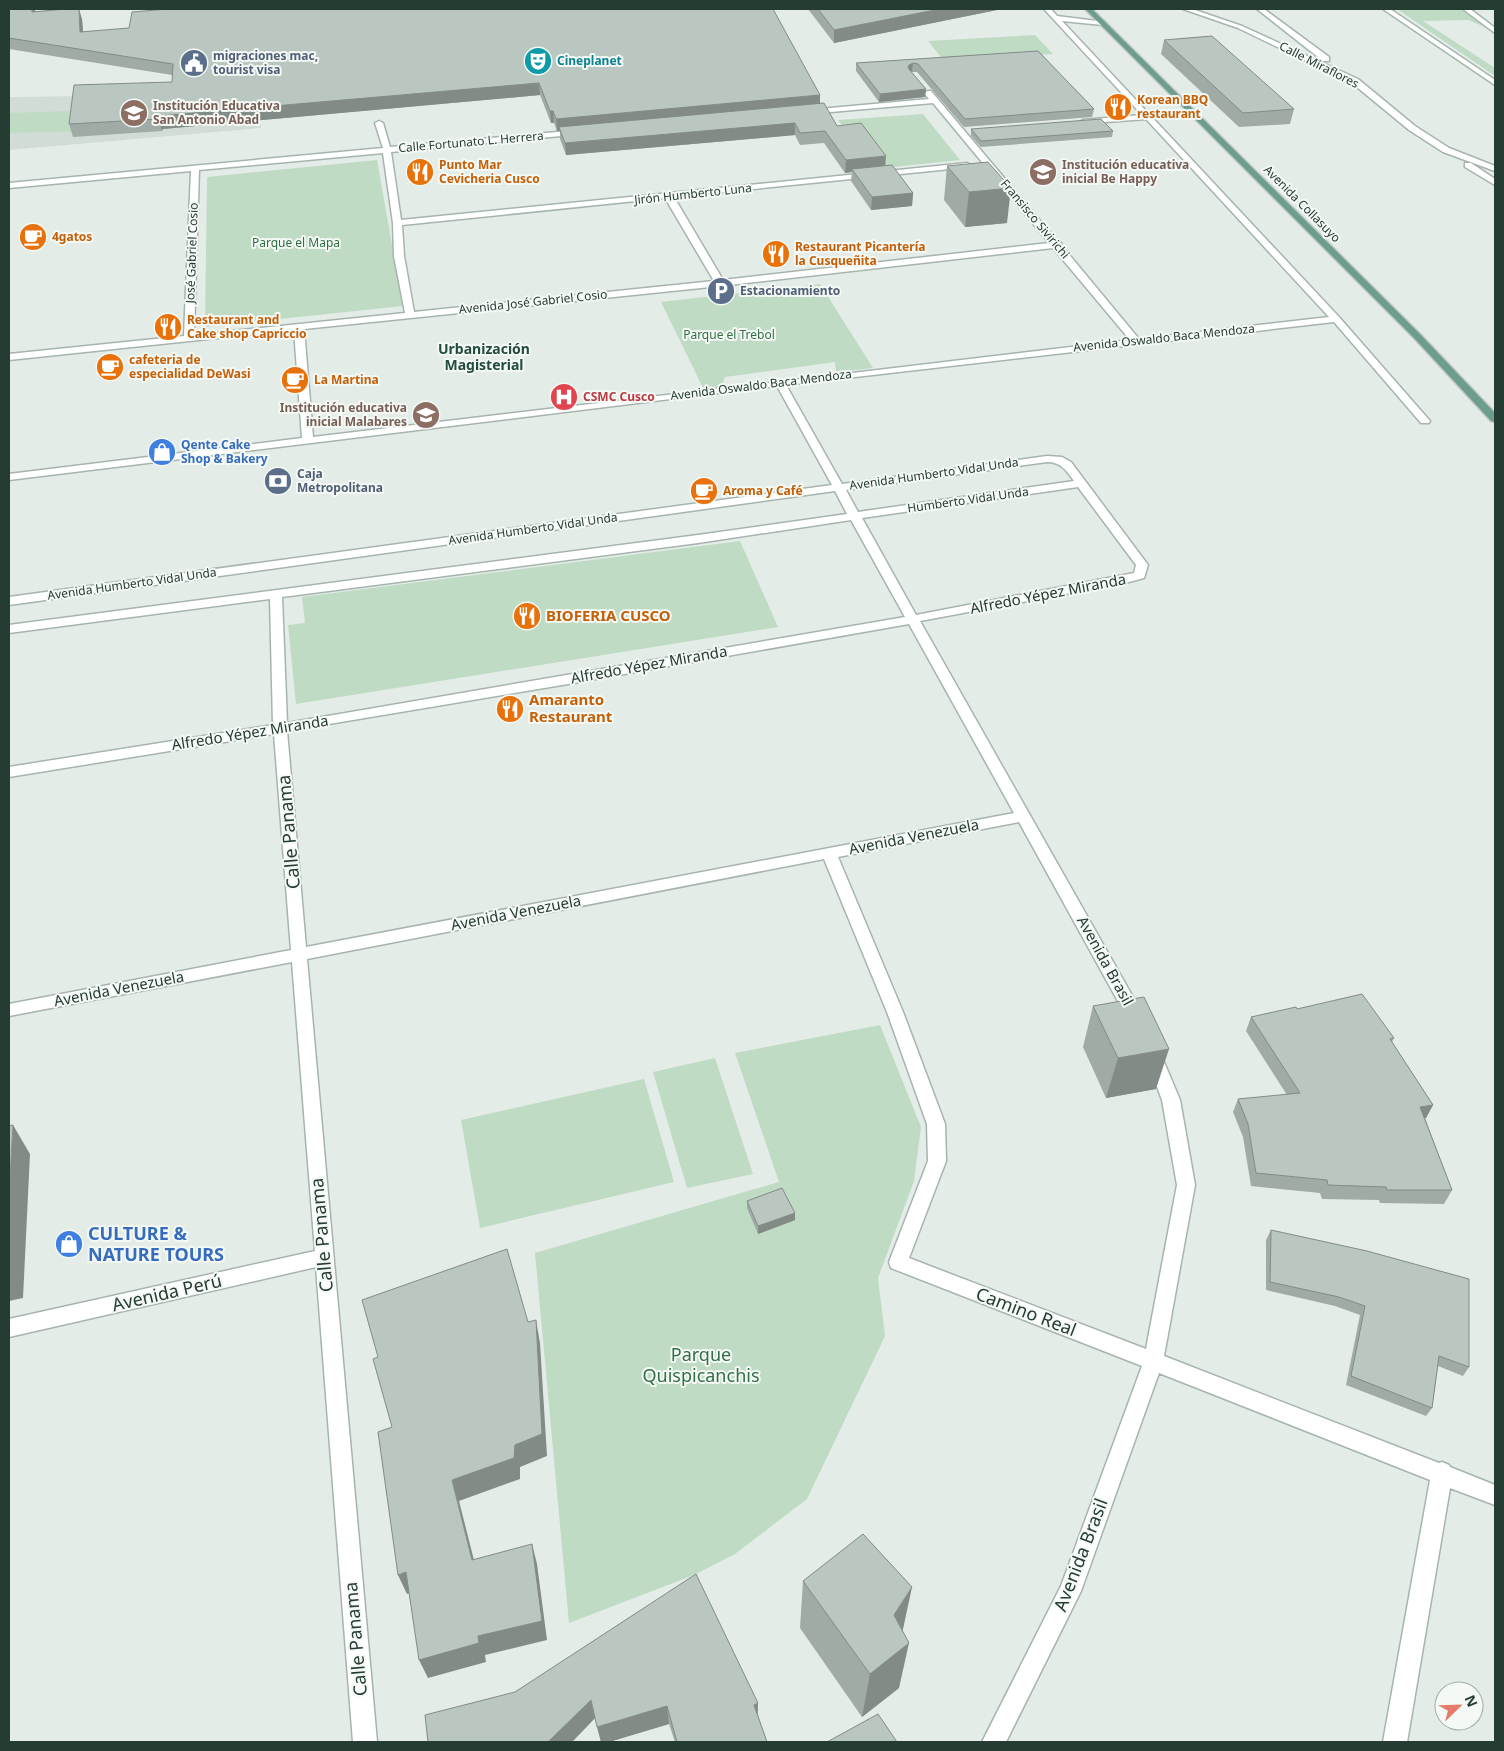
<svg xmlns="http://www.w3.org/2000/svg" width="1504" height="1751" font-family="'Noto Sans',sans-serif">
<style>
.built{fill:#d2dcd6}
.green{fill:#bfdbc4}
.lines{fill:none;stroke-linecap:round;stroke-linejoin:round}
.street-casing{stroke:#a7b4ae;stroke-width:3}
.secondary-casing{stroke:#a3b7ae;stroke-width:3}
.primary-casing{stroke:#c2c8c6;stroke-width:3}
.street{fill:#fff;fill-rule:evenodd}
.secondary{fill:#fff;fill-rule:evenodd}
.primary{fill:#6d9d8c;fill-rule:evenodd}
.wall{fill:#a0aba5}
.shaded-wall{fill:#828b86}
.building{fill:#bac7c0;stroke:#828b86}
.labels{text-anchor:middle;stroke-width:4;stroke-linejoin:round;paint-order:stroke}
.far-service-label{font-size:12px;font-weight:bold;fill:#4e5e75;stroke:#f4f9f6;text-anchor:start}
.far-culture-label{font-size:12px;font-weight:bold;fill:#0d838f;stroke:#f4f9f6;text-anchor:start}
.far-street-label{font-size:12px;fill:#253c33;stroke:#f4f9f6}
.far-food-label{font-size:12px;font-weight:bold;fill:#c56008;stroke:#f4f9f6;text-anchor:start}
.far-education-label{font-size:12px;font-weight:bold;fill:#785e54;stroke:#f4f9f6;text-anchor:start}
.far-park-label{font-size:12px;fill:#336f44;stroke:#f4f9f6}
.far-health-label{font-size:12px;font-weight:bold;fill:#be3a42;stroke:#f4f9f6;text-anchor:start}
.far-shop-label{font-size:12px;font-weight:bold;fill:#366cbe;stroke:#f4f9f6;text-anchor:start}
.far-neighbourhood-label{font-size:14px;font-weight:bold;fill:#234c3e;stroke:#f4f9f6}
.street-label{font-size:15px;fill:#253c33;stroke:#f4f9f6}
.food-label{font-size:15px;font-weight:bold;fill:#c56008;stroke:#f4f9f6;text-anchor:start}
.near-street-label{font-size:18px;fill:#253c33;stroke:#f4f9f6}
.near-shop-label{font-size:18px;font-weight:bold;fill:#366cbe;stroke:#f4f9f6;text-anchor:start}
.near-park-label{font-size:18px;fill:#336f44;stroke:#f4f9f6}
</style>
<rect width="100%" height="100%" fill="#e4ece8"/>
<polygon class="built" points="256,86 261,128 9,150 9,97 85,96"/>
<g class="green">
<polygon points="1397,9 1460,9 1490,29 1468,20 1423,21 1495,68 1495,76"/>
<polygon points="1035,35 1053,54 944,61 928,41"/>
<polygon points="95,110 83,131 9,133 9,116 11,113"/>
<polygon points="923,114 960,160 874,169 838,120"/>
<polygon points="377,160 403,306 205,327 207,177"/>
<polygon points="820,284 873,368 836,372 835,362 725,377 721,387 704,390 661,302"/>
<polygon points="740,541 778,627 296,704 288,625 305,623 302,597"/>
<polygon points="880,1025 921,1127 914,1181 878,1278 885,1336 807,1499 735,1554 694,1575 569,1623 535,1253 779,1182 735,1053"/>
<polygon points="715,1058 753,1174 687,1188 653,1072"/>
<polygon points="644,1079 674,1182 480,1228 461,1120"/>
</g>
<g class="lines">
<defs>
<g id="street">
<path d="M1044,9H1051L1057,16L1105,22V24L1103,25L1062,21L1339,317L1430,421L1429,423H1421L1334,322L786,385L842,484L1047,456L1062,457L1071,462L1148,565L1144,578L1125,583L920,621L1142,1013L1144,1018L1142,1023L1136,1024L1130,1023L1019,822L838,857L903,1012L945,1124L946,1161L909,1258L1146,1349L1177,1185L1162,1100L1145,1055L1147,1050L1153,1048L1159,1050L1180,1100L1195,1185L1164,1356L1439,1463L1442,1462L1449,1465L1450,1467L1495,1485V1505L1450,1488L1407,1742H1383L1430,1480L1159,1373L1081,1591L1006,1742H982L1061,1586L1142,1366L891,1268L889,1262L928,1161L927,1124L887,1012L824,859L307,959L377,1742H353L316,1267L9,1337V1319L315,1251L292,962L9,1016V1004L291,950L274,734L9,777V767L273,725L270,599L9,633V625L698,535L847,514L835,491L9,605V597L832,485L777,386L9,480V474L302,438L294,330L9,360V354L184,336L191,171L9,188V183L383,148L375,123L379,121L383,123L390,147L579,130L583,132L582,134L391,152L401,220L967,163L971,165L970,167L674,197L723,280L1049,243L933,103L808,114L804,112L808,110L929,99L924,93L928,91H931L1058,242L1061,243L1062,246L1139,339L1329,317L1146,119L1080,124L1079,122L1083,120L1142,115ZM383,153L393,223L394,256L405,313L194,335L199,170ZM665,198L714,281L414,312L404,256L402,225ZM1053,248L1130,340L313,437L304,329L720,286ZM1047,462C1061,462 1066,470 1074,481L858,512L846,490ZM1078,487L1136,565L1134,573L916,615L862,518ZM851,520L905,617L287,723L282,597L698,543ZM909,624L1014,813L306,947L287,731L568,684Z"/>
<polygon points="1183,9 1192,9 1242,26 1358,79 1415,126 1449,148 1495,166 1495,171 1443,152 1409,130 1352,83 1238,28"/>
<polygon points="1257,9 1264,9 1329,57 1329,61 1323,61"/>
<polygon points="1465,163 1471,163 1495,179 1495,185 1465,167"/>
</g>
<g id="secondary">
<polygon points="1383,9 1390,9 1495,80 1495,85"/>
<polygon points="1463,9 1470,9 1495,28 1495,33"/>
</g>
<polygon id="primary" points="1085,9 1092,9 1420,334 1495,413 1495,422 1491,421 1414,338"/>
</defs>
<use href="#street" class="street-casing"/>
<use href="#secondary" class="secondary-casing"/>
<use href="#primary" class="primary-casing"/>
<use href="#street" class="street"/>
<use href="#secondary" class="secondary"/>
<use href="#primary" class="primary"/>
</g>
<g class="wall">
<polygon points="9,9 35,12 82,19 83,32 820,95 820,103 837,126 885,165 913,193 912,206 871,210 851,181 852,172 845,173 824,143 800,145 795,135 566,155 560,139 560,131 557,131 554,123 551,123 540,95 163,129 162,131 73,137 69,124 172,82 172,75 9,49"/>
<polygon points="808,9 1002,9 834,43"/>
<polygon points="1164,40 1294,109 1290,124 1239,127 1161,54"/>
<polygon points="1038,51 1094,109 1092,117 964,127 917,72 911,72 926,89 925,97 879,102 856,71 856,63"/>
<polygon points="971,129 1113,131 1112,137 981,147 971,136"/>
<polygon points="947,166 1007,223 965,227 944,200"/>
<polygon points="1093,1006 1156,1089 1106,1098 1083,1047"/>
<polygon points="1297,1009 1394,1038 1392,1042 1433,1105 1426,1118 1425,1118 1452,1190 1444,1204 1380,1203 1379,1200 1322,1199 1320,1193 1251,1186 1243,1137 1233,1112 1238,1099 1287,1095 1246,1031 1251,1017"/>
<polygon points="747,1201 795,1213 795,1220 758,1234 747,1208"/>
<polygon points="1271,1230 1469,1367 1463,1376 1438,1366 1432,1408 1426,1416 1346,1385 1360,1315 1335,1306 1266,1290 1266,1240"/>
<polygon points="803,1581 903,1632 899,1688 862,1717 800,1628"/>
<polygon points="758,1703 758,1715 767,1742 675,1742 669,1724 609,1742 601,1742 595,1718 572,1742 428,1742 425,1715"/>
</g>
<g class="shaded-wall">
<polygon points="32,9 35,9 36,23 32,12"/>
<polygon points="79,9 82,19 84,44 80,32"/>
<polygon points="940,9 1002,9 834,43 834,30"/>
<polygon points="913,63 912,71 908,73 908,76 909,65"/>
<polygon points="539,83 540,95 163,129 162,131 159,119 159,116"/>
<polygon points="926,89 925,97 879,102 880,94"/>
<polygon points="820,95 820,107 559,127 560,131 557,131 556,119"/>
<polygon points="550,111 553,111 554,123 551,123"/>
<polygon points="795,123 795,135 566,155 565,143"/>
<polygon points="886,156 885,169 852,169 852,172 845,173 846,160"/>
<polygon points="1011,188 1007,223 965,227 969,192"/>
<polygon points="913,193 912,206 871,210 872,197"/>
<polygon points="1169,1049 1156,1089 1106,1098 1118,1058"/>
<polygon points="1433,1105 1426,1118 1413,1121 1420,1107"/>
<polygon points="13,1125 30,1154 23,1298 9,1301 9,1195"/>
<polygon points="795,1213 795,1220 758,1234 758,1226"/>
<polygon points="536,1320 540,1343 547,1456 520,1467 520,1479 459,1501 479,1580 472,1560 452,1480 515,1445"/>
<polygon points="532,1544 537,1564 547,1640 485,1655 486,1662 428,1678 419,1660 478,1636"/>
<polygon points="406,1572 415,1592 407,1594 398,1575"/>
<polygon points="912,1587 902,1634 894,1615"/>
<polygon points="909,1643 899,1688 862,1717 870,1674"/>
<polygon points="591,1700 595,1718 572,1742 548,1742"/>
<polygon points="758,1703 757,1722 754,1705"/>
<polygon points="667,1706 669,1724 609,1742 601,1742 597,1727"/>
</g>
<g class="building">
<polygon points="9,9 32,9 32,12 66,9 79,9 80,32 129,28 132,12 168,9 773,9 820,95 556,119 553,111 550,111 539,83 159,116 159,119 69,124 74,85 172,82 173,64 9,38"/>
<polygon points="818,9 940,9 834,30"/>
<polygon points="1212,36 1294,109 1243,113 1164,40"/>
<polygon points="1038,51 1094,109 965,119 918,64 913,63 909,65 908,68 926,89 880,94 856,63"/>
<polygon points="824,103 837,126 861,123 886,156 846,160 825,131 800,133 795,123 565,143 559,127"/>
<polygon points="1101,119 1113,131 981,141 971,129"/>
<polygon points="988,162 1011,188 969,192 947,166"/>
<polygon points="892,165 913,193 872,197 852,169"/>
<polygon points="1362,994 1394,1038 1390,1039 1433,1105 1420,1107 1452,1190 1387,1190 1386,1187 1328,1185 1327,1180 1256,1173 1248,1124 1238,1099 1300,1093 1251,1017 1296,1007 1297,1009"/>
<polygon points="1144,997 1169,1049 1118,1058 1093,1006"/>
<polygon points="13,1125 9,1195 9,1126"/>
<polygon points="782,1188 795,1213 758,1226 747,1201"/>
<polygon points="1271,1230 1367,1251 1469,1279 1469,1367 1439,1356 1432,1408 1351,1376 1365,1306 1339,1297 1270,1282"/>
<polygon points="507,1249 528,1322 536,1320 542,1434 515,1445 514,1458 452,1480 472,1560 532,1544 542,1621 478,1636 479,1643 419,1660 406,1572 398,1575 378,1432 392,1427 373,1359 378,1357 362,1300"/>
<polygon points="863,1534 912,1587 894,1615 909,1643 870,1674 803,1581"/>
<polygon points="696,1574 758,1703 754,1705 767,1742 677,1742 667,1706 597,1727 591,1700 548,1742 428,1742 425,1715 515,1692"/>
<polygon points="878,1714 897,1742 827,1742"/>
</g>
<defs>
<symbol id="theatre-disc" viewBox="-11 -11 22 22"><circle r="9.5" fill="#0f9aa8" stroke="#f4f9f6"/><path d="M-5-5.5Q0-4 5-5.5V0Q5 5 0 6Q-5 5-5 0ZM-3.3-2.5H-1v1.5H-3.3ZM1-2.5H3.3v1.5H1ZM-2.8 1Q0 5.5 2.8 1Z" fill="#fff"/></symbol>
<symbol id="civic-disc" viewBox="-11 -11 22 22"><circle r="9.5" fill="#5c6f8a" stroke="#f4f9f6"/><path d="M-.6-6.5H3V-4.5H.6V-3L4-1V1h2V6H-6V1h2V-1L-.6-3ZM-1.2 2.5V6h2.4V2.5Z" fill="#fff"/></symbol>
<symbol id="restaurant-disc" viewBox="-11 -11 22 22"><circle r="9.5" fill="#e8710a" stroke="#f4f9f6"/><path d="M-5-6h1v4h1v-4h1v4h1v-4h1v5L-1.5 .5V6h-2V.5L-5-1ZM5-6V6H3V1.5H1.5Q1.5-4 5-6Z" fill="#fff"/></symbol>
<symbol id="school-disc" viewBox="-11 -11 22 22"><circle r="9.5" fill="#8d6e63" stroke="#f4f9f6"/><path d="M0-5L7-2L0 1L-7-2ZM-4 1L0 2.5L4 1V4Q0 6-4 4Z" fill="#fff"/></symbol>
<symbol id="cafe-disc" viewBox="-11 -11 22 22"><circle r="9.5" fill="#e8710a" stroke="#f4f9f6"/><path d="M-5.5-4.5H6V0H3Q3 3.5 0 3.5H-2.5Q-5.5 3.5-5.5 0ZM3-3.2v2h1.7v-2ZM-6 4.5H4V6H-6Z" fill="#fff"/></symbol>
<symbol id="parking-disc" viewBox="-11 -11 22 22"><circle r="9.5" fill="#5c6f8a" stroke="#f4f9f6"/><path d="M-3.5-5.5H1a3.5 3.5 0 0 1 0 7H-1V5.5H-3.5ZM-1-3.4V-.6H.8a1.4 1.4 0 0 0 0-2.8Z" fill="#fff"/></symbol>
<symbol id="hospital-disc" viewBox="-11 -11 22 22"><circle r="9.5" fill="#e0444e" stroke="#f4f9f6"/><path d="M-5-5h3v3.5h4V-5h3V5h-3V1.5h-4V5h-3Z" fill="#fff"/></symbol>
<symbol id="shop-disc" viewBox="-11 -11 22 22"><circle r="9.5" fill="#3f7fe0" stroke="#f4f9f6"/><path d="M-5-2.5h2.3a2.7 3.5 0 0 1 5.4 0H5L5.5 6h-11ZM-1.5-2.5h3a1.5 2.3 0 0 0-3 0Z" fill="#fff"/></symbol>
<symbol id="bank-disc" viewBox="-11 -11 22 22"><circle r="9.5" fill="#5c6f8a" stroke="#f4f9f6"/><path d="M-6-4H6V4H-6ZM0-2.3a2.3 2.3 0 1 0 0 4.6a2.3 2.3 0 1 0 0-4.6Z" fill="#fff"/></symbol>
</defs>
<g fill-rule="evenodd">
<use href="#theatre-disc" x="522" y="45" width="32" height="32"/>
<use href="#civic-disc" x="178" y="47" width="32" height="32"/>
<use href="#restaurant-disc" x="1102" y="91" width="32" height="32"/>
<use href="#school-disc" x="118" y="97" width="32" height="32"/>
<use href="#restaurant-disc" x="404" y="156" width="32" height="32"/>
<use href="#school-disc" x="1027" y="156" width="32" height="32"/>
<use href="#cafe-disc" x="17" y="221" width="32" height="32"/>
<use href="#restaurant-disc" x="760" y="238" width="32" height="32"/>
<use href="#parking-disc" x="705" y="275" width="32" height="32"/>
<use href="#restaurant-disc" x="152" y="311" width="32" height="32"/>
<use href="#cafe-disc" x="94" y="351" width="32" height="32"/>
<use href="#cafe-disc" x="279" y="364" width="32" height="32"/>
<use href="#hospital-disc" x="548" y="381" width="32" height="32"/>
<use href="#school-disc" x="410" y="399" width="32" height="32"/>
<use href="#shop-disc" x="146" y="436" width="32" height="32"/>
<use href="#bank-disc" x="262" y="465" width="32" height="32"/>
<use href="#cafe-disc" x="688" y="475" width="32" height="32"/>
<use href="#restaurant-disc" x="511" y="600" width="32" height="32"/>
<use href="#restaurant-disc" x="494" y="693" width="32" height="32"/>
<use href="#shop-disc" x="53" y="1228" width="32" height="32"/>
</g>
<g class="labels">
<g class="far-service-label">
<text x="213" y="60">migraciones mac,<tspan x="213" dy="14">tourist visa</tspan></text>
<text x="740" y="295">Estacionamiento</text>
<text x="297" y="478">Caja<tspan x="297" dy="14">Metropolitana</tspan></text>
</g>
<g class="far-culture-label">
<text x="557" y="65">Cineplanet</text>
</g>
<g class="far-street-label">
<text transform="translate(1319 65) rotate(27)" y="4">Calle Miraflores</text>
<text transform="translate(471 142) rotate(-5)" y="4">Calle Fortunato L. Herrera</text>
<text transform="translate(693 194) rotate(-6)" y="4">Jirón Humberto Luna</text>
<text transform="translate(1302 204) rotate(45)" y="4">Avenida Collasuyo</text>
<text transform="translate(1035 219) rotate(50)" y="4">Fransisco Sivirichi</text>
<text transform="translate(192 253) rotate(-88)" y="4">José Gabriel Cosio</text>
<text transform="translate(533 302) rotate(-6)" y="4">Avenida José Gabriel Cosio</text>
<text transform="translate(1164 338) rotate(-6)" y="4">Avenida Oswaldo Baca Mendoza</text>
<text transform="translate(761 385) rotate(-7)" y="4">Avenida Oswaldo Baca Mendoza</text>
<text transform="translate(934 474) rotate(-8)" y="4">Avenida Humberto Vidal Unda</text>
<text transform="translate(968 500) rotate(-8)" y="4">Humberto Vidal Unda</text>
<text transform="translate(533 529) rotate(-8)" y="4">Avenida Humberto Vidal Unda</text>
<text transform="translate(132 584) rotate(-8)" y="4">Avenida Humberto Vidal Unda</text>
</g>
<g class="far-food-label">
<text x="1137" y="104">Korean BBQ<tspan x="1137" dy="14">restaurant</tspan></text>
<text x="439" y="169">Punto Mar<tspan x="439" dy="14">Cevicheria Cusco</tspan></text>
<text x="52" y="241">4gatos</text>
<text x="795" y="251">Restaurant Picantería<tspan x="795" dy="14">la Cusqueñita</tspan></text>
<text x="187" y="324">Restaurant and<tspan x="187" dy="14">Cake shop Capriccio</tspan></text>
<text x="129" y="364">cafeteria de<tspan x="129" dy="14">especialidad DeWasi</tspan></text>
<text x="314" y="384">La Martina</text>
<text x="723" y="495">Aroma y Café</text>
</g>
<g class="far-education-label">
<text x="153" y="110">Institución Educativa<tspan x="153" dy="14">San Antonio Abad</tspan></text>
<text x="1062" y="169">Institución educativa<tspan x="1062" dy="14">inicial Be Happy</tspan></text>
<text x="407" y="412" text-anchor="end">Institución educativa<tspan x="407" dy="14">inicial Malabares</tspan></text>
</g>
<g class="far-park-label">
<text x="296" y="247">Parque el Mapa</text>
<text x="729" y="339">Parque el Trebol</text>
</g>
<g class="far-health-label">
<text x="583" y="401">CSMC Cusco</text>
</g>
<g class="far-shop-label">
<text x="181" y="449">Qente Cake<tspan x="181" dy="14">Shop &amp; Bakery</tspan></text>
</g>
<g class="far-neighbourhood-label">
<text x="484" y="354">Urbanización<tspan x="484" dy="16">Magisterial</tspan></text>
</g>
<g class="street-label">
<text transform="translate(1048 594) rotate(-11)" y="5">Alfredo Yépez Miranda</text>
<text transform="translate(649 665) rotate(-10)" y="5">Alfredo Yépez Miranda</text>
<text transform="translate(250 733) rotate(-9)" y="5">Alfredo Yépez Miranda</text>
<text transform="translate(914 837) rotate(-11)" y="5">Avenida Venezuela</text>
<text transform="translate(516 913) rotate(-11)" y="5">Avenida Venezuela</text>
<text transform="translate(1105 961) rotate(61)" y="5">Avenida Brasil</text>
<text transform="translate(119 989) rotate(-11)" y="5">Avenida Venezuela</text>
</g>
<g class="food-label">
<text x="546" y="621">BIOFERIA CUSCO</text>
<text x="529" y="705">Amaranto<tspan x="529" dy="17">Restaurant</tspan></text>
</g>
<g class="near-street-label">
<text transform="translate(289 832) rotate(-95)" y="6">Calle Panama</text>
<text transform="translate(322 1235) rotate(-95)" y="6">Calle Panama</text>
<text transform="translate(167 1293) rotate(-13)" y="6">Avenida Perú</text>
<text transform="translate(1026 1312) rotate(21)" y="6">Camino Real</text>
<text transform="translate(1081 1555) rotate(-69)" y="6">Avenida Brasil</text>
<text transform="translate(356 1639) rotate(-95)" y="6">Calle Panama</text>
</g>
<g class="near-shop-label">
<text x="88" y="1240">CULTURE &amp;<tspan x="88" dy="21">NATURE TOURS</tspan></text>
</g>
<g class="near-park-label">
<text x="701" y="1361">Parque<tspan x="701" dy="21">Quispicanchis</tspan></text>
</g>
</g>
<rect width="1504" height="1751" fill="none" stroke="#253c33" stroke-width="20"/>
<g transform="translate(1459 1706) rotate(67)"><circle r="24" fill="#f4f9f6" stroke="#a1ada8"/>
<path d="M0-4L9 19L0 12L-9 19Z" fill="#e47b6a"/>
<text y="-8" font-size="14" font-weight="bold" text-anchor="middle" fill="#253c33">N</text>
</g>
</svg>
